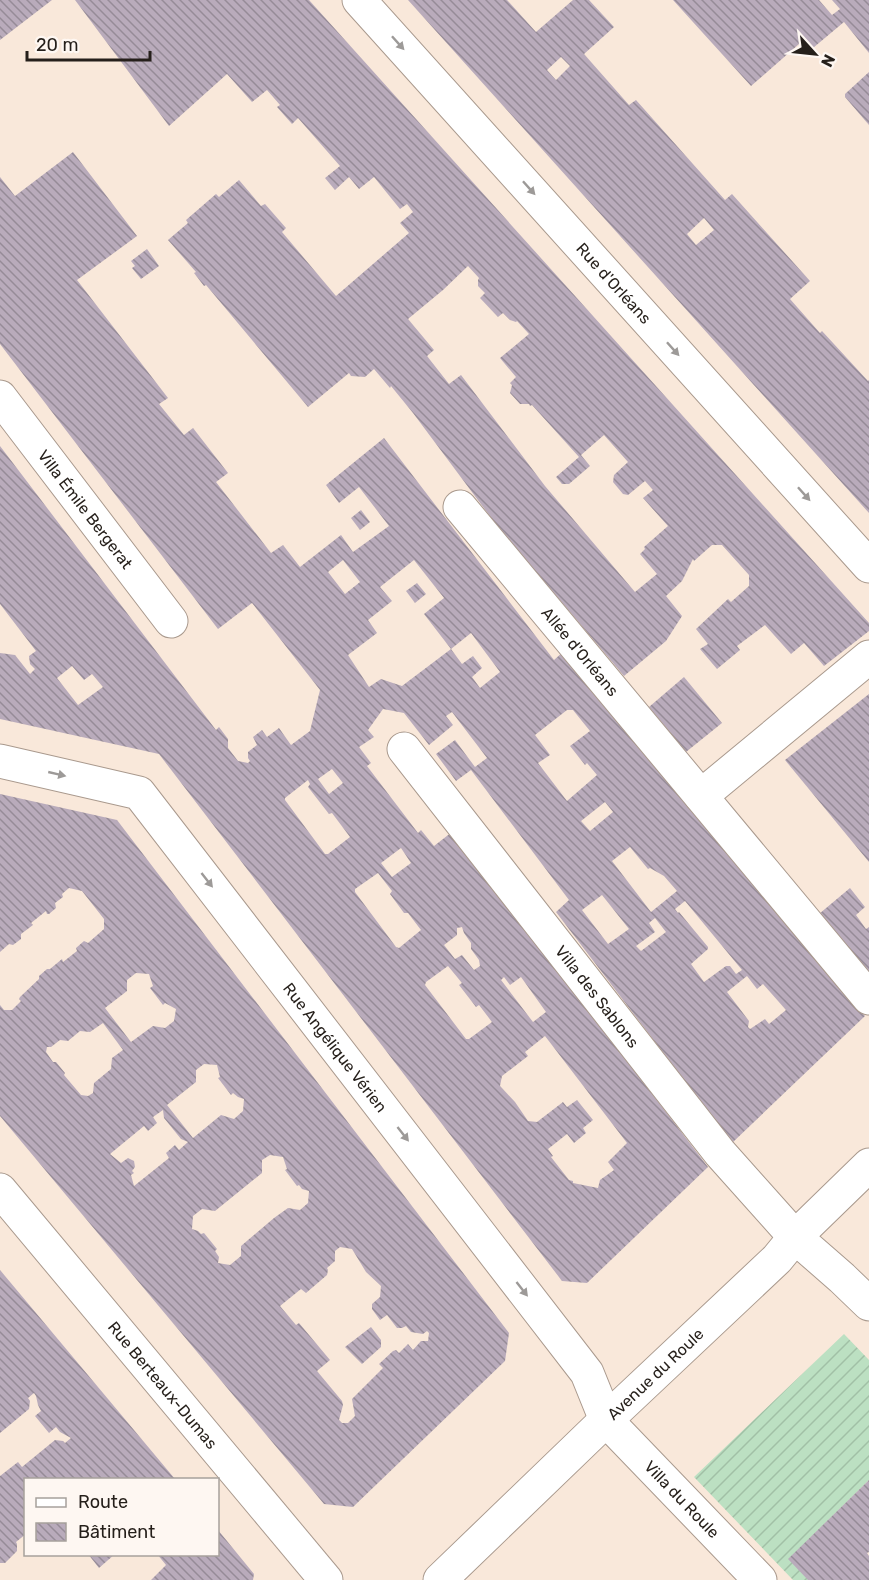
<svg xmlns="http://www.w3.org/2000/svg" width="869" height="1580" font-family="Rubik,sans-serif">
<style>
.garden{fill:url(#garden-furrows)}
.building{fill:url(#building-back-hatch);fill-rule:evenodd}
.lines{fill:none;stroke-linecap:round;stroke-linejoin:round}
.minor-casing{stroke:#a9998d;stroke-width:35}
.minor{stroke:#fff;stroke-width:33}
.oneway{fill:#9d9a98}
.labels{text-anchor:middle;stroke-width:4.5;stroke-linejoin:round;paint-order:stroke}
.street-label{font-size:16px;fill:#251f1a;stroke:#fef7f2}
</style>
<defs>
<pattern id="garden-furrows" width="10" height="10" patternUnits="userSpaceOnUse" patternTransform="scale(1.5)"><rect width="10" height="10" fill="#bce0c2"/><path d="M-1 1l2-2M0 10L10 0M9 11l2-2" fill="none" stroke="#a1c0a6"/></pattern>
<pattern id="building-back-hatch" width="6" height="6" patternUnits="userSpaceOnUse" patternTransform="scale(1.5)"><rect width="6" height="6" fill="#b9abbb"/><path d="M-1 5l2 2M0 0l6 6M5-1l2 2" fill="none" stroke="#968b97"/></pattern>
</defs>
<rect width="100%" height="100%" fill="#f9e8da"/>
<polygon class="garden" points="844,1334 869,1360 869,1480 806,1542 808,1580 793,1580 694,1477"/>
<g class="building">
<polygon points="0,0 52,0 0,40"/>
<path d="M75,0H309L869,623V631L824,666L804,643L791,654L765,625L737,646L740,650L717,669L700,649L708,644L696,629L728,599L731,602L749,586V575L722,545H712L694,561L693,559L682,581L666,596L682,616L666,641L624,676L498,527L413,413L391,386L390,388L374,369L365,377L351,376L349,373L308,407L206,285L204,286L194,273L196,272L168,240L188,223L186,220L216,194L219,197L239,180L261,206L265,204L286,228L282,232L336,296L409,233L400,223L413,212L407,204L400,209L374,177L359,189L349,177L335,190L325,178L340,166L298,118L292,124L277,107L280,105L267,90L252,102L227,74L169,126ZM468,266L479,278L478,280V286L485,293L480,298L498,317L503,313L510,320L516,322L517,321L529,334L500,358L516,377L510,383L512,385L510,393L520,404H529L530,406L532,405L579,457L556,477L562,484H569L590,466L581,455L604,435L628,462L614,475L613,482L623,494L628,495L645,481L653,490L643,498L668,526L644,547L645,549L640,554L657,574L635,592L545,486L461,375L449,384L427,356L434,350L408,319L443,290Z"/>
<path d="M408,0H507L536,32L573,0H589L614,27L584,54L629,105L636,100L725,200L732,194L810,281L790,299L820,333L822,331L868,381L869,380V513ZM561,57L570,66L556,80L547,70ZM704,218L714,230L696,245L687,234Z"/>
<polygon points="673,0 819,0 832,15 840,9 832,0 869,0 869,53 844,22 807,53 799,44 751,86"/>
<polygon points="869,72 869,125 845,97 845,94"/>
<path d="M73,152L137,236L77,280L168,398L159,404L184,435L193,428L228,473L216,482L271,553L283,545L300,567L341,535L353,552L389,526L359,487L339,503L326,485L384,438L554,660L564,651L793,931L865,1016L732,1143L556,912L569,900L471,770L456,781L436,754L455,740L475,767L487,758L452,712L446,716L453,725L429,745L404,713L383,709L368,730L374,737L359,747L371,763L367,766L418,833L421,830L434,846L452,832L708,1167L587,1283L562,1281L159,754L0,719V653L15,655L30,674L35,669L30,664L29,656L36,651L0,604V446L216,730L219,727L228,739V748L238,761L248,763L250,761L248,758V752L257,745L253,737L262,730L267,737L279,728L291,745L310,731L320,690L252,603L218,629L0,344V177L15,196ZM343,560L360,582L345,594L328,572ZM414,560L444,598L424,614L451,649L471,633L500,672L480,688L472,677L482,668L473,656L462,664L451,649L402,686L381,679L369,687L348,655L377,633L368,620L392,601L380,587ZM72,666L84,680L92,674L103,687L78,705L57,678ZM567,710H573L590,731L570,746L585,765L587,763L597,775L567,801L538,763L550,755L535,735ZM332,769L343,783L329,794L318,779ZM308,780L310,784L308,787L329,814L332,813L350,837L328,854H325L285,800V798ZM605,802L613,812L590,831L581,821ZM630,847L648,869L650,868L664,876L677,891L651,912L612,861ZM401,848L411,863L392,877L381,863ZM378,873L392,891L390,894L404,913H408L421,930L399,948L396,947L355,892V889ZM602,895L629,929L608,944L582,910ZM685,901L742,970L736,974L730,966H726L704,982L691,964L708,949V947L679,912L678,913L675,909ZM655,918L666,932L641,951L636,946L655,932L649,923ZM462,927L464,933L471,943V949L479,960L480,966L474,970L462,955L455,959L444,945L457,935V928ZM448,966L462,983L459,985L476,1007L479,1005L492,1022L469,1039H466L425,985L426,982ZM747,976L757,989L763,984L786,1010L769,1024L765,1019L750,1029L748,1027L749,1021L727,992ZM504,977L510,985L521,977L546,1012L533,1022L501,980ZM545,1036L627,1143L608,1162L614,1170L600,1180L598,1188L573,1183V1181L569,1180L551,1157L553,1156L548,1149L567,1134L574,1143L586,1133L583,1128L593,1120L577,1100L567,1107L563,1102L537,1122L528,1121L515,1102L500,1086L502,1076L528,1056L525,1052Z"/>
<polygon points="147,249 159,266 141,279 132,268 135,266 131,261"/>
<polygon points="361,510 370,522 360,530 351,518"/>
<polygon points="417,583 426,594 415,603 406,591"/>
<polygon points="684,677 722,723 686,752 649,707"/>
<polygon points="869,694 869,862 785,760"/>
<path d="M0,794L117,820L509,1333L505,1361L353,1507L324,1504L0,1116V1005L4,1010H12L21,1001L19,999L20,997L39,979V976L47,969H50L62,959L63,962L77,951L76,948L84,941L88,943L104,929V919L82,891L69,888L62,894L63,897L55,903L56,908L49,914H47L46,911L31,923L33,925L21,934V939L13,945L9,944L0,952ZM136,973L149,974L153,986L150,988L163,1005L165,1003L176,1009L174,1021L165,1028L153,1026L131,1042L105,1008L127,991V980ZM103,1023L123,1050L112,1058L111,1069L94,1083L93,1093L88,1096L81,1095L64,1075L65,1073L56,1062H53L46,1052L47,1047H51L60,1040L68,1041L80,1031L90,1032ZM204,1064L217,1065L220,1077L218,1078L231,1095L233,1093L238,1097L244,1099L243,1111L234,1119L221,1115L193,1138L167,1105L196,1082V1070ZM163,1110L164,1118L181,1139L188,1142L179,1150L175,1145L166,1153L169,1158L134,1186L131,1175L134,1173L132,1171L135,1167L134,1161L128,1158L121,1163L110,1154L144,1126L148,1131L157,1123L153,1117ZM270,1155L283,1157L287,1169L285,1170L297,1186L299,1185L302,1189L309,1191L308,1203L300,1210L288,1208L274,1218L241,1246V1256L230,1265L218,1263L219,1257L215,1251L217,1249L204,1233L201,1234L198,1231L192,1229L193,1216L202,1209L215,1211L262,1173V1160ZM340,1247L352,1249L366,1272L381,1286L380,1297L372,1304V1309L380,1320L387,1315L397,1328H402L406,1326L411,1332L423,1334L427,1331L429,1333L428,1341H421L413,1350L408,1344L399,1353L396,1350L393,1351L379,1364L383,1368L352,1399L355,1416L348,1423H342L339,1420L343,1405L342,1401L317,1371L330,1360L299,1323L296,1325L280,1306L301,1289L306,1293L327,1275L328,1270L327,1268L335,1261V1251Z"/>
<polygon points="850,888 865,907 856,915 866,929 869,927 869,975 819,914"/>
<polygon points="0,1270 175,1479 26,1479 26,1534 16,1542 17,1544 17,1551 5,1563 0,1563 0,1476 18,1462 22,1467 55,1440 63,1441 65,1443 71,1438 60,1432 56,1427 49,1433 35,1416 41,1411 38,1405 36,1396 34,1393 28,1398 30,1401 29,1409 0,1433"/>
<polygon points="371,1327 381,1340 381,1347 362,1364 345,1347"/>
<polygon points="869,1480 869,1552 867,1553 869,1556 869,1580 808,1580 788,1559"/>
<polygon points="218,1530 254,1574 253,1580 151,1580 166,1565 157,1554 218,1554"/>
<polygon points="88,1554 115,1554 99,1568"/>
</g>
<g class="lines">
<defs>
<g id="minor">
<path id="s1" d="M359,0L869,566"/>
<path id="s2" d="M0,397L171,621"/>
<path id="s3" d="M460,507L869,998"/>
<path id="s4" d="M404,749L720,1153L795,1237L842,1278L869,1304"/>
<path id="s5" d="M0,761L139,793L587,1373L606,1420L760,1580"/>
<polyline points="701,796 869,657"/>
<path id="s6" d="M0,1190L326,1580"/>
<path id="s7" d="M440,1580L606,1420L777,1259L795,1237L869,1165"/>
</g>
</defs>
<use href="#minor" class="minor-casing"/>
<use href="#minor" class="minor"/>
</g>
<defs><path id="oneway-solid" d="M-6-.8H1V-3.2L6.5 0L1 3.2V.8H-6Z" transform="scale(1.5)"/></defs>
<g class="oneway">
<use href="#oneway-solid" transform="translate(398 43) rotate(48)"/>
<use href="#oneway-solid" transform="translate(529 188) rotate(48)"/>
<use href="#oneway-solid" transform="translate(673 349) rotate(48)"/>
<use href="#oneway-solid" transform="translate(804 494) rotate(48)"/>
<use href="#oneway-solid" transform="translate(57 774) rotate(13)"/>
<use href="#oneway-solid" transform="translate(207 880) rotate(52)"/>
<use href="#oneway-solid" transform="translate(403 1134) rotate(52)"/>
<use href="#oneway-solid" transform="translate(522 1289) rotate(52)"/>
</g>
<g class="labels">
<g class="street-label">
<text dy="6" stroke="none"><textPath href="#s1" startOffset="381">Rue d'Orléans</textPath></text>
<text dy="6" stroke="none"><textPath href="#s2" startOffset="141">Villa Émile Bergerat</textPath></text>
<text dy="6" stroke="none"><textPath href="#s3" startOffset="188">Allée d'Orléans</textPath></text>
<text dy="6" stroke="none"><textPath href="#s4" startOffset="314">Villa des Sablons</textPath></text>
<text dy="6" stroke="none"><textPath href="#s5" startOffset="464">Rue Angélique Vérien</textPath></text>
<text dy="6" stroke="none"><textPath href="#s7" startOffset="298">Avenue du Roule</textPath></text>
<text dy="6" stroke="none"><textPath href="#s6" startOffset="254">Rue Berteaux-Dumas</textPath></text>
<text dy="6" stroke="none"><textPath href="#s5" startOffset="1036">Villa du Roule</textPath></text>
</g>
</g>
<rect x="24" y="1478" width="195" height="78" fill="#fef7f2" stroke="#a7a19c" stroke-width="1.5"/>
<rect x="36" y="1498" width="30" height="9" fill="#ffffff" stroke="#a7a19c" stroke-width="1.5"/>
<text x="78" y="1508" font-size="18" fill="#251f1a">Route</text>
<rect x="36" y="1523" width="30" height="18" fill="url(#building-back-hatch)" stroke="#a7a19c" stroke-width="1.5"/>
<text x="78" y="1538" font-size="18" fill="#251f1a">Bâtiment</text>
<g transform="translate(815 54) rotate(117)" stroke="#fef7f2" stroke-width="4.5" paint-order="stroke">
<path d="M0-4.5L10 22L0 15L-10 22Z" fill="#251f1a"/>
<text y="-9" font-size="16" font-weight="bold" text-anchor="middle" fill="#251f1a">N</text>
</g>
<path d="M27 51v9h123v-9" fill="none" stroke="#251f1a" stroke-width="3"/>
<text x="36" y="51" font-size="18" fill="#251f1a" stroke="#fef7f2" stroke-width="4.5" paint-order="stroke">20 m</text>
</svg>
